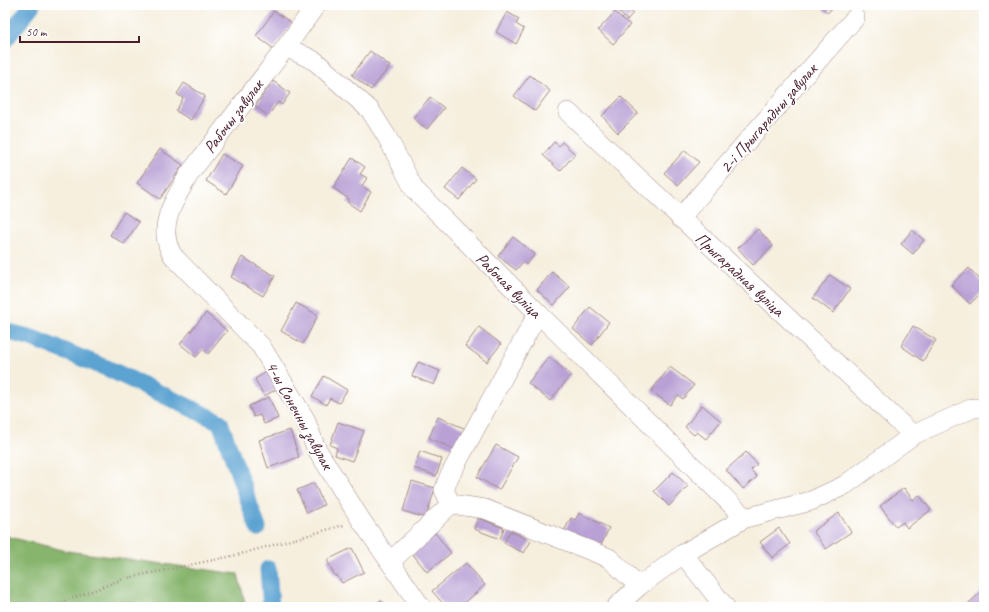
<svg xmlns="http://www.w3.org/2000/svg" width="989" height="612" font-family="Caveat,sans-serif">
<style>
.forest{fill:#87b56d;stroke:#686a4c}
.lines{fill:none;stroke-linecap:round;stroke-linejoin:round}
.canal{stroke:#5ca3d2;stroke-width:17}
.building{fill:#b9a1d5}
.minor-casing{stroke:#a08784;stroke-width:20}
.path{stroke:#a08784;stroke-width:2.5;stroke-dasharray:1 3;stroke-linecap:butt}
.minor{stroke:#fff;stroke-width:19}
.labels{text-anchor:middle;stroke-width:3.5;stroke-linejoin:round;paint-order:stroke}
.street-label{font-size:17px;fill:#4a1f2b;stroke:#fff}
</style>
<rect width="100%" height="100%" fill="#fff"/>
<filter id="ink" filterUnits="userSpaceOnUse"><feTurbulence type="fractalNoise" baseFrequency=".025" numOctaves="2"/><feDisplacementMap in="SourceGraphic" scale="8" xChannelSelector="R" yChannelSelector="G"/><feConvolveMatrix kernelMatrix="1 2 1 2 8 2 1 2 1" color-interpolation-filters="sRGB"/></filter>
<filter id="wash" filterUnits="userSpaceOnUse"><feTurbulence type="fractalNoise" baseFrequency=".012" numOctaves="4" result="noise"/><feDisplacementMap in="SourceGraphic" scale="16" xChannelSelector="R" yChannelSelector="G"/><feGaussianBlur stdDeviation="0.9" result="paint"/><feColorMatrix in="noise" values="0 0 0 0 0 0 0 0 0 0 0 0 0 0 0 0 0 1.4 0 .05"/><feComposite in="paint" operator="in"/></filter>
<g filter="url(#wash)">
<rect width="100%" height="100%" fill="#f6efde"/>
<polygon class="forest" points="5,536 67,551 238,574 246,607 5,607"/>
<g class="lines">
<g class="canal">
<polyline points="5,40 32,5"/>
<polyline points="5,331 32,338 109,369 220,422 258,528"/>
<polyline points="268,569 271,607"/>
</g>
</g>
<g id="blocks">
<g class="building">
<polygon points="623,5 624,5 633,13 627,20 618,11"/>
<polygon points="820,5 836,5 827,13"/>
<polygon points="274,11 292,23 274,49 256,36"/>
<polygon points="507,12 519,19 516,24 524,29 516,44 496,32"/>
<polygon points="615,12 630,25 613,44 598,30"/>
<polygon points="370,51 390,66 371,90 352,75"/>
<polygon points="530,75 550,91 535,111 514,96"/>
<polygon points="273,81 290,93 282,105 278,102 268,116 255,106"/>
<polygon points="184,83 205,96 191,120 176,111 183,98 177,94"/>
<polygon points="430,97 444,108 427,129 413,118"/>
<polygon points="621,97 638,113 618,133 602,116"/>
<polygon points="554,142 559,146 562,142 575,154 560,171 543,155"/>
<polygon points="160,149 183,165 160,199 137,183"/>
<polygon points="685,150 699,162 678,185 664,173"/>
<polygon points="222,154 243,166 226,194 206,181"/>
<polygon points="352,158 365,167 360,174 367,178 362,186 371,192 360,211 347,202 349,199 333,188"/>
<polygon points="462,168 476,179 459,200 445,189"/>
<polygon points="124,212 139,222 124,244 110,235"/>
<polygon points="758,229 773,246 753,265 738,248"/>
<polygon points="912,230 924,240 913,254 901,244"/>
<polygon points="513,237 535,254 526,265 523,262 516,270 498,256"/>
<polygon points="242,257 275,276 263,296 231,277"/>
<polygon points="969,268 984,284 984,290 970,304 951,285"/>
<polygon points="552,272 570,287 554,305 537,290"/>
<polygon points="830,275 850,289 833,313 813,298"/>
<polygon points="296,303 318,315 303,344 281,331"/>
<polygon points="590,307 609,322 592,345 573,329"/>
<polygon points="206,313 227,331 208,354 203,349 196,357 180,344"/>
<polygon points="913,326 936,340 923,361 901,346"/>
<polygon points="479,327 501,344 487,362 465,346"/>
<polygon points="549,357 571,375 550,401 528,383"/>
<polygon points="418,362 440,371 434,385 412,376"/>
<polygon points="670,367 694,385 683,399 678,395 670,405 651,391"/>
<polygon points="268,371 277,389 264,396 255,379"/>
<polygon points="324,376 347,390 339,403 330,398 326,405 312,396"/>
<polygon points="269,397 278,418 264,424 260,415 254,417 249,406"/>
<polygon points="702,405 721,421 706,439 697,432 694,435 685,427"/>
<polygon points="438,417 466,429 456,450 429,438"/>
<polygon points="338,422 364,431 352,461 335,455 337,448 330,445"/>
<polygon points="290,430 299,457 268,468 259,440"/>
<polygon points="496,445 518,457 499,490 477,477"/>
<polygon points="420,451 442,459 436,476 414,468"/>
<polygon points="746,452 757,464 751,470 757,477 743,489 726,470"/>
<polygon points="673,472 688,486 669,506 654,491"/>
<polygon points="412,481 435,488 426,518 403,511"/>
<polygon points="314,483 324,505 307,513 297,490"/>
<polygon points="904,488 913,500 919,495 931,510 907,528 903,522 896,527 880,506"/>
<polygon points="579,513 609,528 599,549 564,531 571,518 575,520"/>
<polygon points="839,513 851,532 826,549 813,531"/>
<polygon points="478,518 504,528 500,539 474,529"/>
<polygon points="779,528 790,544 772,558 760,542"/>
<polygon points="510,531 531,541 524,553 504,543"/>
<polygon points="435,533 451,553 427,572 411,552"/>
<polygon points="352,548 364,572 342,583 337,575 335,576 327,560"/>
<polygon points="466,563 485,585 460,607 446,607 432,591"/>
<polygon points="984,589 984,607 965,607"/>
<polygon points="381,600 385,607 369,607"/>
</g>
</g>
</g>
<g filter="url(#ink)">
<use href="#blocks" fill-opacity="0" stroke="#a08784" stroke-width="1"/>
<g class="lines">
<defs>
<g id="minor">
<path d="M316,5L286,47L190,173C177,196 157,223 170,250C171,253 174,257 177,260L261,346L305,419L316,448L361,520L421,607"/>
<polyline points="286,47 315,61 370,110 387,137 414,189 538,313 745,518"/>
<polyline points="568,112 913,435"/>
<polyline points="680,218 855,18"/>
<polyline points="451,504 444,490 449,477 538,313"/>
<polyline points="683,554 725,607"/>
<polyline points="390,562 451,504 485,509 609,558 639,586"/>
<polyline points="616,607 639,586 683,554 745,518 811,501 845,485 913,435 973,408 984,408"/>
</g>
</defs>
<use href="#minor" class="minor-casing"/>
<polyline class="path" points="50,607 123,579 237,555 344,525"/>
<use href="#minor" class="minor"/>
</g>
</g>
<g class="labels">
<g class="street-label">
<text transform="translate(233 116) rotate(-53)" y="6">Рабочы завулак</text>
<text transform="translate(768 118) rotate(-49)" y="6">2-і Прыгарадны завулак</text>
<text transform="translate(740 274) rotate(43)" y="6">Прыгарадная вуліца</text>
<text transform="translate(509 285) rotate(45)" y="6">Рабочая вуліца</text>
<text transform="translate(300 415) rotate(61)" y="6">4-ы Сонечны завулак</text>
</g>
</g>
<rect width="989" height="612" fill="none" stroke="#fff" stroke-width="20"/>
<path d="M20 36v6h119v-6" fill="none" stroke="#4a1f2b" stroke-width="2"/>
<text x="26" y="36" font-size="12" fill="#4a1f2b" stroke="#ffffff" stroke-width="3" paint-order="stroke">50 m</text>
</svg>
